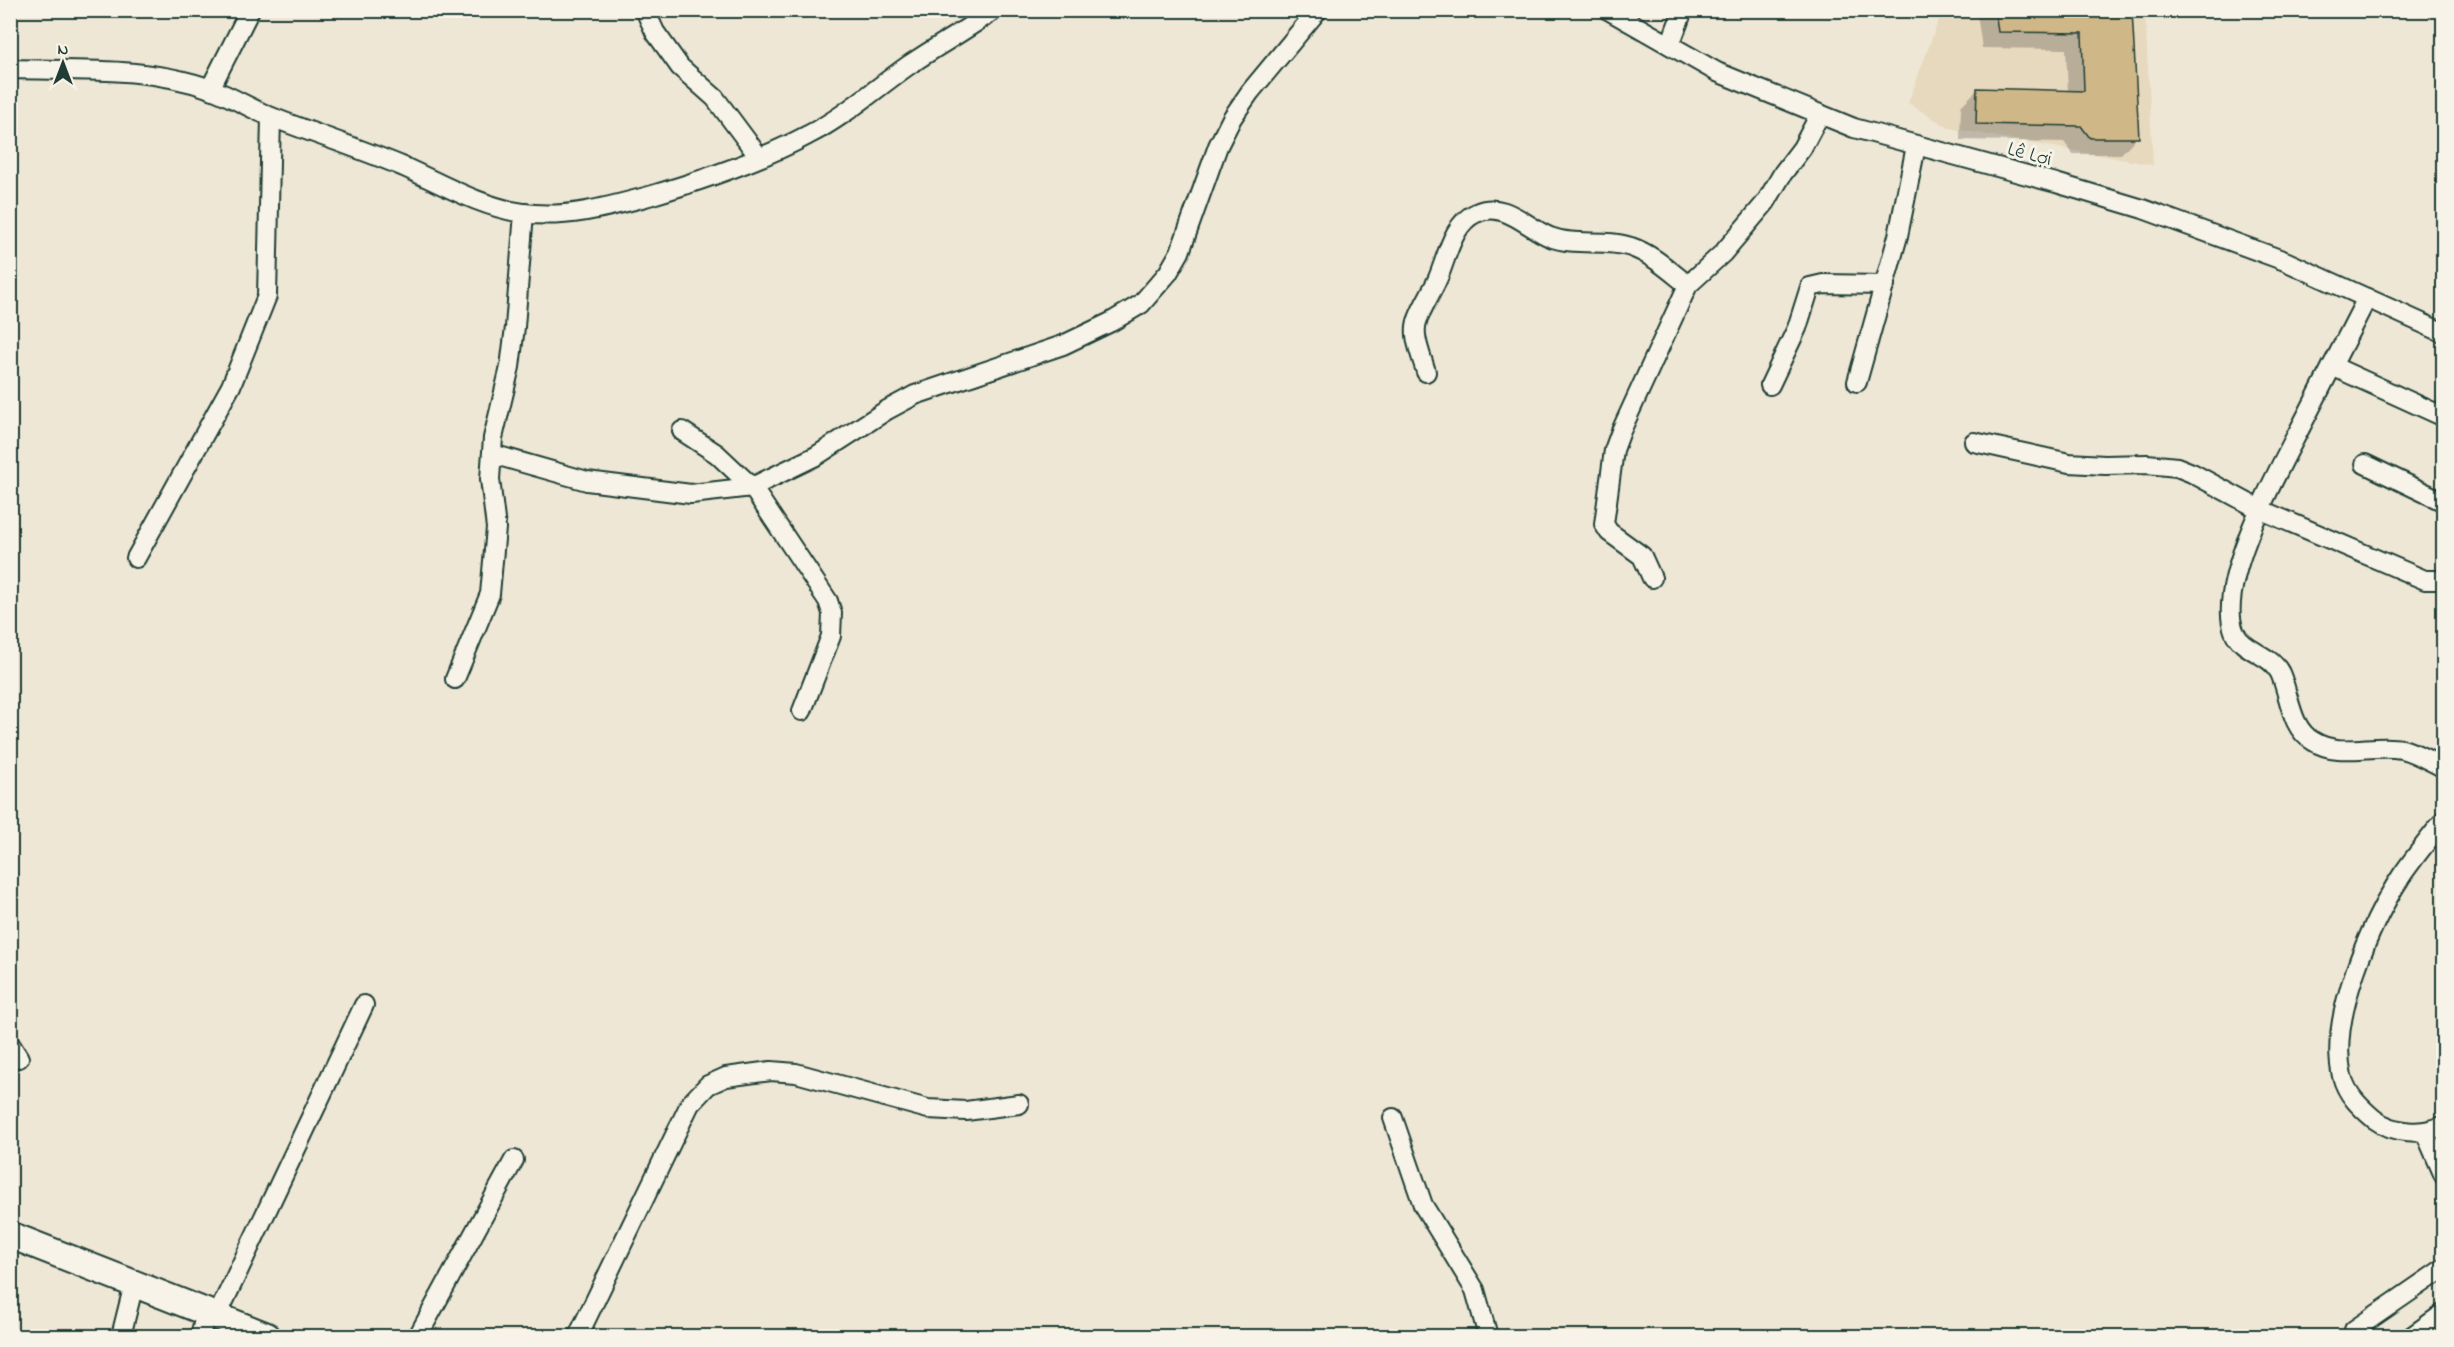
<svg xmlns="http://www.w3.org/2000/svg" width="2454" height="1347" font-family="'Indie Flower',sans-serif">
<style>
.built{fill:#e6d9be}
.shadow{fill:#0003}
.building{fill:#d0b787;stroke:#1f3d34;stroke-width:1.5}
.lines{fill:none;stroke-linecap:round;stroke-linejoin:round}
.street-casing{stroke:#1f3d34;stroke-width:22}
.secondary-casing{stroke:#1f3d34;stroke-width:30}
.street{stroke:#f7f3e8;stroke-width:18}
.secondary{stroke:#f7f3e8;stroke-width:26}
.labels{text-anchor:middle;stroke-width:6;stroke-linejoin:round;paint-order:stroke}
.street-label{font-size:21px;fill:#1f3d34;stroke:#f7f3e8}
</style>
<rect width="100%" height="100%" fill="#efe7d5"/>
<filter id="ink" filterUnits="userSpaceOnUse"><feTurbulence type="fractalNoise" baseFrequency=".0167" numOctaves="2"/><feDisplacementMap in="SourceGraphic" scale="12" xChannelSelector="R" yChannelSelector="G"/><feConvolveMatrix kernelMatrix="1 2 1 2 8 2 1 2 1" color-interpolation-filters="sRGB"/></filter>
<g filter="url(#ink)">
<polygon class="built" points="1942,11 2145,11 2153,165 1949,128 1908,103"/>
<polygon class="shadow" points="1981,10 2130,10 2137,137 2121,154 2073,154 2064,142 1960,140 1961,106 1978,89 2068,92 2066,49 1982,48 1977,14"/>
<polygon class="building" points="1995,10 2132,10 2139,138 2090,138 2081,126 1976,124 1977,88 2084,91 2082,33 1998,32"/>
<g class="lines">
<defs>
<g id="street">
<polyline points="645,10 655,32 680,67 715,98 759,157"/>
<polyline points="1608,10 1717,72 1854,128 2056,183 2143,209 2285,261 2444,333"/>
<polyline points="1670,45 1683,10"/>
<path d="M10,69C76,71 148,66 211,89C233,97 253,110 274,118C318,135 361,149 404,167C442,184 481,207 523,213C566,219 608,207 649,196C704,180 757,162 808,135C844,117 876,88 909,65C937,46 966,30 994,10"/>
<polyline points="210,89 250,10"/>
<path d="M2367,298C2347,337 2327,376 2307,415C2283,462 2215,580 2234,631C2242,652 2270,653 2280,673C2290,695 2290,728 2313,741C2339,758 2373,743 2402,749C2417,753 2430,761 2444,768"/>
<polyline points="2332,366 2444,417"/>
<path d="M1426,372C1422,357 1411,334 1418,319C1423,305 1432,292 1438,278C1447,257 1453,223 1476,213C1504,200 1526,227 1550,237C1576,247 1606,238 1631,247C1652,254 1671,272 1688,285"/>
<polyline points="1857,382 1898,236 1916,146"/>
<polyline points="1770,385 1797,328 1810,287 1823,284 1885,285"/>
<polyline points="682,431 717,454 752,487 828,601 832,613 831,636 802,711"/>
<polyline points="1974,442 2069,463 2105,465 2147,464 2177,467 2192,473 2259,509 2425,580 2444,580"/>
<polyline points="492,454 587,481 691,494 752,487 816,456 887,410 915,395 1063,345 1111,322 1141,304 1168,273 1180,252 1218,146 1232,118 1250,92 1318,10"/>
<polyline points="2365,464 2444,502"/>
<polyline points="136,558 231,386 267,296 271,117"/>
<polyline points="1652,578 1642,556 1609,532 1604,524 1614,450 1621,431 1688,285 1723,253 1766,202 1783,173 1802,148 1820,114"/>
<polyline points="455,679 490,594 496,528 490,479 493,438 510,367 515,327 524,213"/>
<path d="M2444,820C2430,838 2415,856 2402,875C2371,922 2328,1019 2342,1076C2347,1095 2360,1107 2374,1119C2393,1133 2423,1136 2444,1125"/>
<polyline points="10,1044 19,1058"/>
<polyline points="1393,1118 1423,1205 1475,1290 1488,1336"/>
<polyline points="2425,1132 2444,1176"/>
<polyline points="217,1316 364,1005"/>
<polyline points="2354,1330 2444,1268"/>
<polyline points="121,1336 134,1284"/>
<polyline points="200,1336 206,1312"/>
<polyline points="418,1336 514,1160"/>
<polyline points="578,1336 690,1104 708,1085 726,1077 771,1071 796,1073 928,1109 966,1111 1019,1104"/>
<polyline points="2412,1336 2444,1313"/>
</g>
<polyline id="secondary" points="10,1235 267,1336"/>
</defs>
<use href="#street" class="street-casing"/>
<use href="#secondary" class="secondary-casing"/>
<use href="#street" class="street"/>
<use href="#secondary" class="secondary"/>
</g>
</g>
<g class="labels">
<g class="street-label">
<text transform="translate(2030 153) rotate(15)" y="7">Lê Lợi</text>
</g>
</g>
<rect width="2454" height="1347" fill="none" stroke="#f7f3e8" stroke-width="36"/>
<rect x="18" y="18" width="2418" height="1311" fill="none" stroke="#1f3d34" stroke-width="2" filter="url(#ink)"/>
<g transform="translate(63 63)" stroke="#f7f3e8" stroke-width="4.5" paint-order="stroke">
<path d="M0-4.5L10 22L0 15L-10 22Z" fill="#1f3d34"/>
<text y="-9" font-size="16" font-weight="bold" text-anchor="middle" fill="#1f3d34">N</text>
</g>
</svg>
